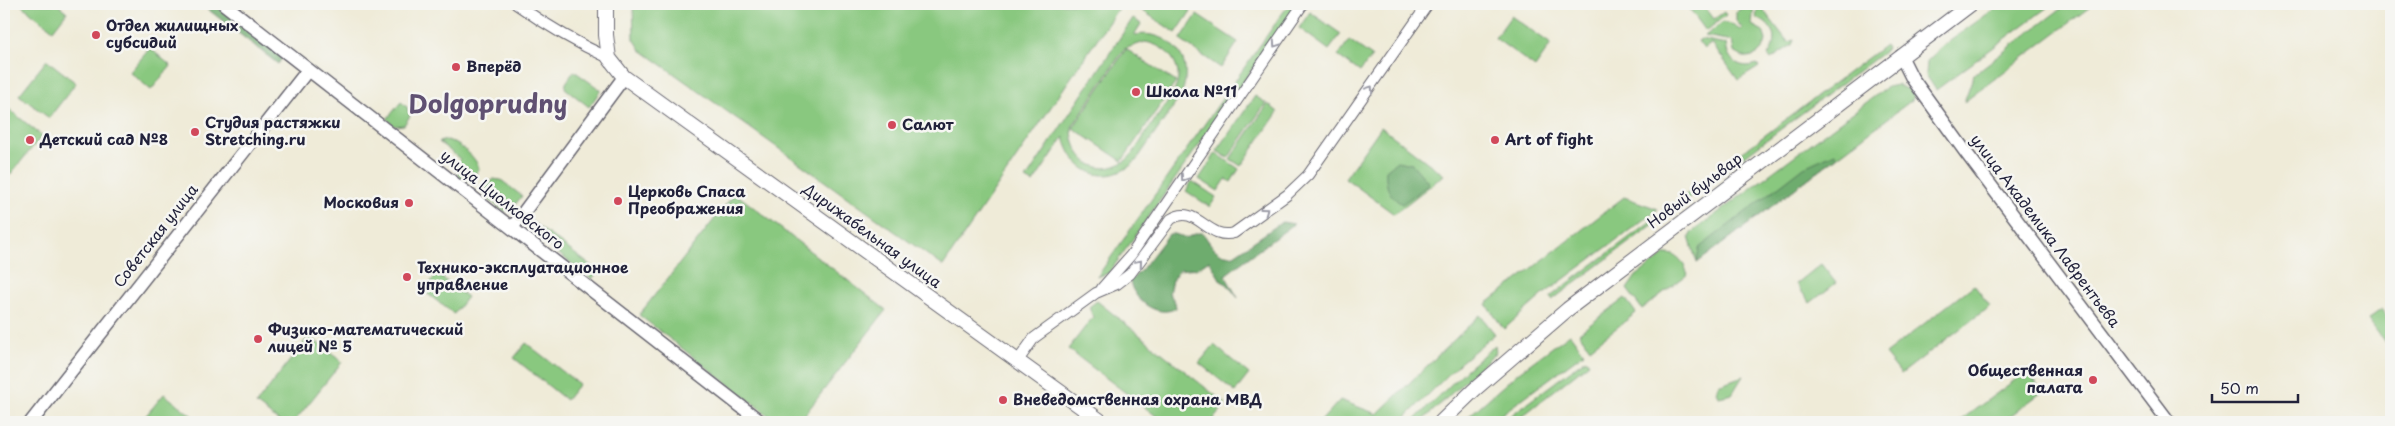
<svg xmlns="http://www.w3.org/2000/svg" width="2395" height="426" font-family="'Playpen Sans',sans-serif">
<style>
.green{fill:#89c87f;stroke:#56755d;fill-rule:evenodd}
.forest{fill:#6eac6e;stroke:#486754}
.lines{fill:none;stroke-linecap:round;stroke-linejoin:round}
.minor-casing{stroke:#6a6872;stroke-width:12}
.tertiary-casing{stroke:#6a6872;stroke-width:15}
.secondary-casing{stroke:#6a6872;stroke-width:16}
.minor{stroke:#fff;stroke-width:10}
.tertiary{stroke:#fff;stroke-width:12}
.secondary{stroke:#fff;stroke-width:14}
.oneway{stroke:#9c9ca7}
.poi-dot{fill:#d1495b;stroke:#f6f6f2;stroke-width:2}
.labels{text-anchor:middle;stroke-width:5;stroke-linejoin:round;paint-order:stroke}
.poi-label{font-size:15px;font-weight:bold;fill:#22223b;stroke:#f6f6f2;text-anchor:start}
.street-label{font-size:15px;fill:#22223b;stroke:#f6f6f2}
.town-label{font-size:25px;font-weight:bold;fill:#5f5072;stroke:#f6f6f2}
</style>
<rect width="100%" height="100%" fill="#f6f6f2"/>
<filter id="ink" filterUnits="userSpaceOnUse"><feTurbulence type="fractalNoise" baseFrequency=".02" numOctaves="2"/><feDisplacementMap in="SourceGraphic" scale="10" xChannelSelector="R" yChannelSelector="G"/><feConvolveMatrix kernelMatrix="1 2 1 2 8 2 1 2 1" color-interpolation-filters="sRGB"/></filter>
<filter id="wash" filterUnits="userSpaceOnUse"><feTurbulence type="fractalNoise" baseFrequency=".0096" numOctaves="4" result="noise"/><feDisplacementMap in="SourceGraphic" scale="20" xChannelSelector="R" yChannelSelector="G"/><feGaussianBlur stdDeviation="1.12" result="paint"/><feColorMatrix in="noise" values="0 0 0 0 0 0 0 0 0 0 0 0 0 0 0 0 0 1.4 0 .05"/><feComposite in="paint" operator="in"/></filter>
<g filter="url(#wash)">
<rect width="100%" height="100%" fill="#efebd8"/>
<g class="green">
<polygon points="20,4 57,4 67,12 53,30"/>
<polygon points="633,4 1121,4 943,266 641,50 634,39"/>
<polygon points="1144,4 1180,4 1191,11 1176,33 1140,9"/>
<polygon points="1289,4 1298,4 1109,273 1097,277"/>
<polygon points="1686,4 1703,4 1714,19 1724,12 1726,15 1706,31"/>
<path d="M1748,4H1754L1752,25L1763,31L1766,40C1764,52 1754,58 1743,57L1734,52L1732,41L1705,36L1723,22L1734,25L1740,30L1742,28L1736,21V12Z"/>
<path d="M1758,4H1765L1761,7L1788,42L1794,40L1792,45L1771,59L1768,55C1779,41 1774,24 1756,18Z"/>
<polygon points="2001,4 2052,4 1936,90 1926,75 1927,61 1943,46"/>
<polygon points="2067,4 2094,4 1964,102 1974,74"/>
<polygon points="1310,12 1341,34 1329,50 1299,28"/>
<polygon points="1197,15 1238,42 1221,68 1180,40"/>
<polygon points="1511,16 1551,44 1535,67 1495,38"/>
<path d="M1133,18L1141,24L1134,35C1172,29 1197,61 1180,97L1136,161C1107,188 1073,174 1064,137L1033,183L1026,179ZM1145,42C1166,45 1186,66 1175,89C1169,102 1158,115 1150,127C1142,138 1135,154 1125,161C1096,180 1071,156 1072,127L1124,49Z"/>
<path d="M1701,39L1726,44C1727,61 1741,70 1757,64L1759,67L1738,80L1712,43L1704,49L1698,41Z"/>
<polygon points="1349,40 1372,56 1360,72 1338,56"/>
<polygon points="1885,45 1887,48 1884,52 1552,300 1550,297"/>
<polygon points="150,48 171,66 151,90 130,72"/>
<polygon points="1126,49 1176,82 1122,161 1073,128"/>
<polygon points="47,60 76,83 49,118 19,95"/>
<polygon points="574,71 601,90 589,107 565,88 566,83"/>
<polygon points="1897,85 1911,91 1914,96 1912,100 1697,263 1689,237 1692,232 1887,87"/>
<polygon points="1255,96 1266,103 1228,158 1217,151"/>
<polygon points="401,102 407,107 410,116 404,125 394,126 387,119"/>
<polygon points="1268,104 1278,112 1241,166 1230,159"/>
<polygon points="4,105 42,136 4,182"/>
<polygon points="1381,127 1444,175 1394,214 1345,178"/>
<path d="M447,140C457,142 478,158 479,169L471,180L464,181L459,177L456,169L460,159L439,142Z"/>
<polygon points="1216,153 1239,169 1231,182 1226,179 1218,191 1199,179"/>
<polygon points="493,179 501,180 522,196 514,206 517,209 514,211 504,211 488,199 486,187"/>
<polygon points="1192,181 1216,197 1210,207 1186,191"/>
<polygon points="735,193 886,310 799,422 777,422 639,315"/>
<polygon points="1624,197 1658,209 1544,294 1504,329 1486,304"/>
<polygon points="531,221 598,271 592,279 535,236 531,229"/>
<path d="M1666,254C1680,254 1683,263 1688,274L1642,309L1627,289L1636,276Z"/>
<polygon points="1821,264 1836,283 1810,303 1796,284"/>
<polygon points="437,274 467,297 454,314 424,291"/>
<polygon points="1974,285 1990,306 1901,374 1885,354"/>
<polygon points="1625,298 1636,313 1590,348 1579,333"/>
<polygon points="1097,301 1226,404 1211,422 1164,422 1068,349 1093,317 1089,307"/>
<polygon points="2382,309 2391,322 2391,330 2389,332 2391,340 2386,344 2368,319"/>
<polygon points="1480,315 1495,334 1461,362 1401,422 1320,422 1340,400 1377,414"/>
<polygon points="1570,334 1584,353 1491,422 1462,422 1519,372"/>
<polygon points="309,336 342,362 294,422 280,422 256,404"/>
<polygon points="526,343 579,384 566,400 514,358"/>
<polygon points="1214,345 1249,374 1235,392 1199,363"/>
<polygon points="1495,345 1496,352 1421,422 1412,422 1467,369"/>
<polygon points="1586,359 1589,363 1515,422 1502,422"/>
<polygon points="2027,371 2042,392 2002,422 1958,422"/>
<polygon points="1743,376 1732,394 1719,397 1716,392 1718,385"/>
<polygon points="164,394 200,422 147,422 143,419"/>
</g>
<g class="forest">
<polygon points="201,4 215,4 283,57 278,64"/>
<polygon points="1835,153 1838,156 1697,263 1699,248 1804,167"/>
<path d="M1397,161L1412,164L1428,182L1427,186L1402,204C1388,196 1385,185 1386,170Z"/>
<path d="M1282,222L1294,224L1225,275L1238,298L1227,284L1221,281L1209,260L1198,268L1179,270L1172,280L1169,293L1175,302L1176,308C1158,319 1133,300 1130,281L1143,268L1169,234H1175L1186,238L1197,233H1203C1211,245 1218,258 1234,255Z"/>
</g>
</g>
<g filter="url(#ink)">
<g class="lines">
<defs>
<g id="minor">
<path d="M516,4C546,25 576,43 609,58"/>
<polyline points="1102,288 1131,255 1303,4"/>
<path d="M1017,362L1034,338L1096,293L1117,284L1130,274L1171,219C1197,203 1207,241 1234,233L1287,195L1308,175L1428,4"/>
</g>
<g id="tertiary">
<polyline points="224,4 761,422"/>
<polyline points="1901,56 1912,78 1967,154 2169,422"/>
<polyline points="512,228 624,77"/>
<polyline points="31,422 308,70"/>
</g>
<g id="secondary">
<polyline points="606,4 606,35 609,58 624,77 1102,422"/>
<polyline points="1441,422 1474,390 1568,309 1971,4"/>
</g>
</defs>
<use href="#minor" class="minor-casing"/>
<use href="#tertiary" class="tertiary-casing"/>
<use href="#secondary" class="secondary-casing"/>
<use href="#minor" class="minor"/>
<use href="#tertiary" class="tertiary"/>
<use href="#secondary" class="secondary"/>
</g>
<defs><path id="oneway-chevron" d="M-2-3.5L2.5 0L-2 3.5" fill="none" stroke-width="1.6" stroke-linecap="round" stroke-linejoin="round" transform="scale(1.25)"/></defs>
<g class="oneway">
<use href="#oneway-chevron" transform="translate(1276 44) rotate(124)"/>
<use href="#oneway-chevron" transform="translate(1370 89) rotate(-56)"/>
<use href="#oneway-chevron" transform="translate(1184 178) rotate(124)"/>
<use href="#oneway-chevron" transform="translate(1265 211) rotate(-36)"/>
<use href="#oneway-chevron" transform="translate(1139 263) rotate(-50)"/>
</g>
</g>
<g class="poi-dot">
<circle cx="96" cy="35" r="5"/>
<circle cx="456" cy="67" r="5"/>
<circle cx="1136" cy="92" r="5"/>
<circle cx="892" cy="125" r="5"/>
<circle cx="195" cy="132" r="5"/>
<circle cx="30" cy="140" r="5"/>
<circle cx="1495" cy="140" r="5"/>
<circle cx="618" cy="201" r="5"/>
<circle cx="409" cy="203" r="5"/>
<circle cx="407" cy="277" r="5"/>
<circle cx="258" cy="339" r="5"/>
<circle cx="2093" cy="380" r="5"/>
<circle cx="1003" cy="400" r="5"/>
</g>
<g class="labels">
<g class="poi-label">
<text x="106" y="31">Отдел жилищных<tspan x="106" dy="17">субсидий</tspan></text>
<text x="466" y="72">Вперёд</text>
<text x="1146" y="97">Школа №11</text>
<text x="205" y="128">Студия растяжки<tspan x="205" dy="17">Stretching.ru</tspan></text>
<text x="902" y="130">Салют</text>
<text x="40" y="145">Детский сад №8</text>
<text x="1505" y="145">Art of fight</text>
<text x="628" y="197">Церковь Спаса<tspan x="628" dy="17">Преображения</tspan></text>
<text x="399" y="208" text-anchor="end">Московия</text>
<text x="417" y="273">Технико-эксплуатационное<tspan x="417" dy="17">управление</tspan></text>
<text x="268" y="335">Физико-математический<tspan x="268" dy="17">лицей № 5</tspan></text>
<text x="2083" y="376" text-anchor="end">Общественная<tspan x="2083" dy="17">палата</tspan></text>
<text x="1013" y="405">Вневедомственная охрана МВД</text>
</g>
<g class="street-label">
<text transform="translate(1695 191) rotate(-37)" y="5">Новый бульвар</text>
<text transform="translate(502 200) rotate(38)" y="5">улица Циолковского</text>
<text transform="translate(2045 231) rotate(53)" y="5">улица Академика Лаврентьева</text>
<text transform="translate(156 236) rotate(-52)" y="5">Советская улица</text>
<text transform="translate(872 236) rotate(36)" y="5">Дирижабельная улица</text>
</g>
<g class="town-label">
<text x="488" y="113">Dolgoprudny</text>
</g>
</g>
<rect width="2395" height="426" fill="none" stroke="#f6f6f2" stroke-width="20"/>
<path d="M2212 394v8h86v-8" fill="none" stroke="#22223b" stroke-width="2.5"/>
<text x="2220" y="394" font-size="15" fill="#22223b" stroke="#f6f6f2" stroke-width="4" paint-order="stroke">50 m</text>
</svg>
